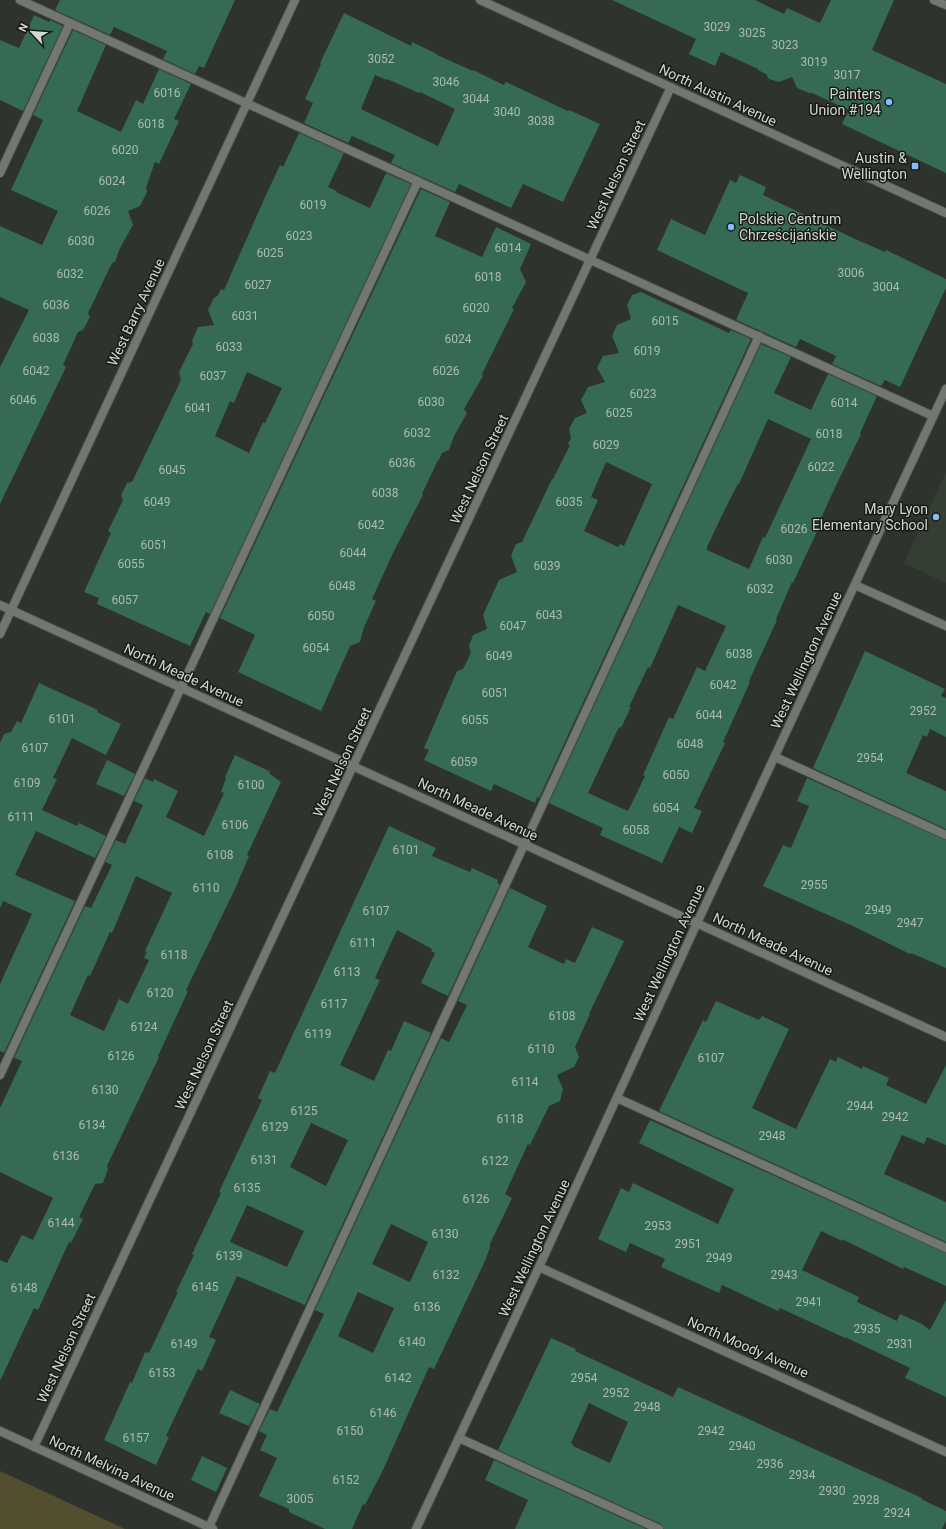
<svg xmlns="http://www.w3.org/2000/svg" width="946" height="1529" font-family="Roboto,sans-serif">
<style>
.built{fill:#353e33}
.green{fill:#544e30}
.building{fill:#356a53;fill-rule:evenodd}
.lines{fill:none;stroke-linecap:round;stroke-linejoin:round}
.service-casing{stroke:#4b4f4a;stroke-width:10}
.minor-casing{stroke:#4b4f4a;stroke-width:10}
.tertiary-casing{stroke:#4b4f4a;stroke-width:10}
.service{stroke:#727871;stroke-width:8}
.minor{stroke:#727871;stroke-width:8}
.tertiary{stroke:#727871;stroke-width:8}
.poi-dot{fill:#83bcfa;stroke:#181a17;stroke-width:1.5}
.labels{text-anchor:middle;stroke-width:3;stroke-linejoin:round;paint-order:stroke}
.number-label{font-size:12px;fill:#acbbb2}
.poi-label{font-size:14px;fill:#d3d6d2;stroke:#181a17;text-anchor:end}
.street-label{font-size:14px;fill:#d3d6d2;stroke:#181a17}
</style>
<rect width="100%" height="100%" fill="#2e332d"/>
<polygon class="built" points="946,472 946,583 904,563"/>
<polygon class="green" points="0,1471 125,1529 0,1529"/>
<g class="building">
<polygon points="60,0 235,0 204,68 199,66 195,74 163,59 167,51 114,27 110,35 55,10"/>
<polygon points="612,0 755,0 784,14 787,8 820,23 831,0 894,0 872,50 946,84 946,173 842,124 849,110 812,93 809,93 797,88 792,77 779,82 769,79 766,74 758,70 758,69 721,52 715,66 689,54 696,39"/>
<path d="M344,13L411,46L412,42L437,54V55L473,71V70L504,85L506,82L568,111L569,110L600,124L563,202L523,184L511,208L459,184L455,192L391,163L395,155L352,136L348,143L304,123L313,103L305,99L321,64L320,63ZM375,75L387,80V79L419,93L420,92L455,109L438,146L361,109Z"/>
<polygon points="34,15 49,22 50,20 63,26 23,111 0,100 0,40 19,48"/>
<polygon points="73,30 106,45 77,111 121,132 136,100 143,104 159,69 191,84 174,119 179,121 159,164 155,162 146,188 147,192 140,206 128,211 133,225 120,248 115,262 112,263 88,313 90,317 83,330 78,332 63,365 66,367 0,504 0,367 29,310 0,297 0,226 42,245 58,211 11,190 43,120 33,115"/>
<path d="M299,133L344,153L328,187L337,191L336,192L370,208L386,173L411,184L210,614L206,612L190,646L97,604L99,598L84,592L111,533L108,531L123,500L121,495L127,483L132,482L181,380L179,372L193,344L192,341L198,327L214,325L208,310L214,298L218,295L221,289L224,290L265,197L280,165L283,167ZM247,372L282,388L265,423L263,422L249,453L215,436L230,401L234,403Z"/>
<polygon points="740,175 766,187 763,195 855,239 885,252 886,250 946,279 946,288 900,387 885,380 881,386 832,364 836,356 800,339 796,347 736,320 748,293 657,250 671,219 705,235 730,180 736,183"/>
<polygon points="421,189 450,202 435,236 482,257 496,227 531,244 520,269 526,282 512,308 514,309 482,374 483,376 464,409 467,413 454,436 449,450 442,453 439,460 438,460 422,494 423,495 394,551 372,599 376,601 364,627 360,642 350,646 321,711 238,672 255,635 220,618"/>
<path d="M641,292L729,333L731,330L751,339L539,798L537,797L535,803L494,784L491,791L424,760L429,750L424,748L457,671L463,669L471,653L469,646L473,635L487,629L483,615L499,580L517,572L511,555L516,544L522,542L552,479H553L570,445L568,444L571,438L569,429L575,418L587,413L581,400L588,387L605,382L597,368L603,356L619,353L612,336L617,325L631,319L627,305L632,295ZM606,462L652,484L624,546L620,544L618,547L584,531L598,500L591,497Z"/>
<path d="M761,344L791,357L774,393L811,410L828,374L877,396L860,433L861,434L832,494L818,525H820L793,583L792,582L776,619L777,620L749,681L750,682L723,742L725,743L694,808L702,811L692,833L679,827L662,863L600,835L603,828L549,803ZM768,419L811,439L765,538L763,537L749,569L707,550V547L726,507L738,484H739ZM678,605L726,626L705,671L697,667L673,719L669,717L643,775L645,776L628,811L588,793L619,727L621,728L631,707H629L648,667L650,668Z"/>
<polygon points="865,651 945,689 941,696 946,698 946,737 930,729 927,737 923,735 906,773 946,791 946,829 813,768"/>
<polygon points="39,683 98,710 97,712 121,724 106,755 72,738 53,778 57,779 42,810 77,826 79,823 106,836 95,858 36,831 15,875 75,901 4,1053 0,1051 0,984 32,914 3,901 0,908 0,743 4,734 11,732 17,721 21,723"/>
<path d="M235,755L269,771L270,774L281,782L247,855L249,856L235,889L186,990L188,991L158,1056L159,1057L107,1166L108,1169L103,1183L95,1184L79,1217L83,1219L71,1243L69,1242L38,1310L34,1308L0,1381V1260L7,1263L22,1235L33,1240L53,1198L0,1172V1108L22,1061L14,1058L85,906L91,908L112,865L105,862L116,840L125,844L143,805L134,801L145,778L153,782L154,779L178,791L166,817L204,836L224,793L221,792L226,778L225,777ZM136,876L172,893L145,951L147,952L144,958L149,960L128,1004L119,999L104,1031L70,1015L88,975L90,976L110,932L112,933Z"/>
<polygon points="107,760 135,774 124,796 96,784"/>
<polygon points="807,778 946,840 946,968 911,953 910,954 855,927 763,886 783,845 791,848 809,806 797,801"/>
<path d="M389,826L436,848L432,856L470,872L472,868L498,880L497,883L500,884L448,996L421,983L435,953L431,951L432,949L397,930L375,978L380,980L340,1065L374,1081L388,1050L391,1051L404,1021L431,1033L305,1305L237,1276L209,1337L216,1340L202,1371L198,1369L180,1406L166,1436L169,1437L156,1465L104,1440L130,1382L132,1383L145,1352L149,1353L178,1292H176L194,1255L192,1254L221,1193L219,1192L262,1100L258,1098L270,1071L275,1073ZM311,1123L348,1140L326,1186L290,1167ZM247,1205L304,1231L287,1267L230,1242Z"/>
<path d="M510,888L547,906L528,947L564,964L566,959L575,963L592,927L624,941L589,1014H590L575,1047L579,1057L574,1067L557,1075L563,1089L560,1101L549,1106L530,1145L528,1144L505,1194L512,1198L490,1244V1247L485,1261L434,1369L429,1367L383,1470L365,1505L363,1504L352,1529H325L289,1512V1509L259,1496L277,1458L260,1450L267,1435L259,1431L270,1409L277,1412L324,1314L315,1310L441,1038L449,1042L467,1005L458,1001ZM391,1224L428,1242L410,1282L372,1264ZM358,1292L394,1308L373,1353L338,1336Z"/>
<polygon points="716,1001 759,1020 762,1016 789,1029 752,1108 796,1129 830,1059 836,1062 838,1057 862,1069 863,1066 889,1078 886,1085 926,1104 946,1065 946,1145 927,1137 924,1144 902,1135 884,1174 946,1202 946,1242 659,1111 703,1020 706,1022"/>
<polygon points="650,1120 946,1253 946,1286 904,1267 903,1269 842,1239 842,1241 821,1231 802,1270 859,1297 857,1302 897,1321 900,1314 922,1324 930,1330 946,1300 946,1397 905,1378 910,1368 845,1337 845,1338 780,1308 778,1311 722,1285 719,1293 661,1267 665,1259 630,1243 626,1252 598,1239 621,1188 629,1192 633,1183 718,1224 734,1189 639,1143"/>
<path d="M551,1338L576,1349L575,1351L673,1397L678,1387L922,1498L921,1499L946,1511V1521L942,1529H664L661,1524L498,1450ZM589,1403L628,1422L610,1463L573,1446V1444L571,1443Z"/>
<polygon points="230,1390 260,1404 249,1426 219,1413"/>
<polygon points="202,1456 227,1468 216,1492 191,1480"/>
<polygon points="494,1460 646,1529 515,1529 528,1500 485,1480"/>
</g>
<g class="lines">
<defs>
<g id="service">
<polyline points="20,0 933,416"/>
<polyline points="934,0 946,5"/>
<polyline points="0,173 70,23"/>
<polyline points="775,757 946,835"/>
<polyline points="0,1075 418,181"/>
<polyline points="617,1098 946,1248"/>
<polyline points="459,1438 659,1529"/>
<polyline points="209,1527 759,336"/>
</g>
<g id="minor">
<polyline points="855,585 946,626"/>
<polyline points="0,605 946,1037"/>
<polyline points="0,634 295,0"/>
<polyline points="539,1267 946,1452"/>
<polyline points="0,1431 213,1529"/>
<polyline points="34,1447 671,87"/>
<polyline points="416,1529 539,1267 697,923 946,389"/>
</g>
<polyline id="tertiary" points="480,0 946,213"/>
</defs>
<use href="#service" class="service-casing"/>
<use href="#minor" class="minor-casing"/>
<use href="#tertiary" class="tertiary-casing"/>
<use href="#service" class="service"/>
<use href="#minor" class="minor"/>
<use href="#tertiary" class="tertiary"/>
</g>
<g class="poi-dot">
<circle cx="889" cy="102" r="4"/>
<rect x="911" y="162" width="8" height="8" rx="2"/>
<circle cx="731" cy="227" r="4"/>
<circle cx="936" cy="517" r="4"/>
</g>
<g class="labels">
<g class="number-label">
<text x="717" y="31">3029</text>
<text x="752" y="37">3025</text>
<text x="785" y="49">3023</text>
<text x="381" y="63">3052</text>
<text x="814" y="66">3019</text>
<text x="847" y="79">3017</text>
<text x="446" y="86">3046</text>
<text x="167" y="97">6016</text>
<text x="476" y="103">3044</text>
<text x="507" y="116">3040</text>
<text x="541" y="125">3038</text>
<text x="151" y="128">6018</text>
<text x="125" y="154">6020</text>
<text x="112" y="185">6024</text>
<text x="313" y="209">6019</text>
<text x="97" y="215">6026</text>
<text x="299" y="240">6023</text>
<text x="81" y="245">6030</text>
<text x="508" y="252">6014</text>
<text x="270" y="257">6025</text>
<text x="851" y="277">3006</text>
<text x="70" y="278">6032</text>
<text x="488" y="281">6018</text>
<text x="258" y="289">6027</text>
<text x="886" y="291">3004</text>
<text x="56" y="309">6036</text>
<text x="476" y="312">6020</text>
<text x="245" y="320">6031</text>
<text x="665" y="325">6015</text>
<text x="46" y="342">6038</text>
<text x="458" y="343">6024</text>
<text x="229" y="351">6033</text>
<text x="647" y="355">6019</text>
<text x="36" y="375">6042</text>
<text x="446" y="375">6026</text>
<text x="213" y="380">6037</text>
<text x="643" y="398">6023</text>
<text x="23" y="404">6046</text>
<text x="431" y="406">6030</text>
<text x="844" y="407">6014</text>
<text x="198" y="412">6041</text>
<text x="619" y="417">6025</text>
<text x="417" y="437">6032</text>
<text x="829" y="438">6018</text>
<text x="606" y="449">6029</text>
<text x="402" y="467">6036</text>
<text x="821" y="471">6022</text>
<text x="172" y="474">6045</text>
<text x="385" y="497">6038</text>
<text x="157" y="506">6049</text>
<text x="569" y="506">6035</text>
<text x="371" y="529">6042</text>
<text x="794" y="533">6026</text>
<text x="154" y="549">6051</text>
<text x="353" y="557">6044</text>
<text x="779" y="564">6030</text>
<text x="131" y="568">6055</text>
<text x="547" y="570">6039</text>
<text x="342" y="590">6048</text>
<text x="760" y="593">6032</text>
<text x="125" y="604">6057</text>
<text x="549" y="619">6043</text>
<text x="321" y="620">6050</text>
<text x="513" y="630">6047</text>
<text x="316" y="652">6054</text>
<text x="739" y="658">6038</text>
<text x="499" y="660">6049</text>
<text x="723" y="689">6042</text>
<text x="495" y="697">6051</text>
<text x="923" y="715">2952</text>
<text x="709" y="719">6044</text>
<text x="62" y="723">6101</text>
<text x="475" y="724">6055</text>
<text x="690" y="748">6048</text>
<text x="35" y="752">6107</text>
<text x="870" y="762">2954</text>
<text x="464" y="766">6059</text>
<text x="676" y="779">6050</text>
<text x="27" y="787">6109</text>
<text x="251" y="789">6100</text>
<text x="666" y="812">6054</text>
<text x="21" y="821">6111</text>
<text x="235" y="829">6106</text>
<text x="636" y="834">6058</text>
<text x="406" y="854">6101</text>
<text x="220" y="859">6108</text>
<text x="814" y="889">2955</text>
<text x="206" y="892">6110</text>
<text x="878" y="914">2949</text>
<text x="376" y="915">6107</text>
<text x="910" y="927">2947</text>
<text x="363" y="947">6111</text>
<text x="174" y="959">6118</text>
<text x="347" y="976">6113</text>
<text x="160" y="997">6120</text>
<text x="334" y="1008">6117</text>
<text x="562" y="1020">6108</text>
<text x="144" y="1031">6124</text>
<text x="318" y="1038">6119</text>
<text x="541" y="1053">6110</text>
<text x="121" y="1060">6126</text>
<text x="711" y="1062">6107</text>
<text x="525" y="1086">6114</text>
<text x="105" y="1094">6130</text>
<text x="860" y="1110">2944</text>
<text x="304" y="1115">6125</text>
<text x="895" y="1121">2942</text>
<text x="510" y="1123">6118</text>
<text x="92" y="1129">6134</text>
<text x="275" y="1131">6129</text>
<text x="772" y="1140">2948</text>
<text x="66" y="1160">6136</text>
<text x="264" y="1164">6131</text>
<text x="495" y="1165">6122</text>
<text x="247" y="1192">6135</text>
<text x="476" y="1203">6126</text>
<text x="61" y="1227">6144</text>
<text x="658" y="1230">2953</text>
<text x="445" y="1238">6130</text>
<text x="688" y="1248">2951</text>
<text x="229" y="1260">6139</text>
<text x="719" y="1262">2949</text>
<text x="446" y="1279">6132</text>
<text x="784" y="1279">2943</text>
<text x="205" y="1291">6145</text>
<text x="24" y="1292">6148</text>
<text x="809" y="1306">2941</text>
<text x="427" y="1311">6136</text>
<text x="867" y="1333">2935</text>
<text x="412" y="1346">6140</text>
<text x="184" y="1348">6149</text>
<text x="900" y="1348">2931</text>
<text x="162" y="1377">6153</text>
<text x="398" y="1382">6142</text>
<text x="584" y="1382">2954</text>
<text x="616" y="1397">2952</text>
<text x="647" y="1411">2948</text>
<text x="383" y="1417">6146</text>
<text x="350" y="1435">6150</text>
<text x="711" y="1435">2942</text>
<text x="136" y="1442">6157</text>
<text x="742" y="1450">2940</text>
<text x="770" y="1468">2936</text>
<text x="802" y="1479">2934</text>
<text x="346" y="1484">6152</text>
<text x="832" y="1495">2930</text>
<text x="300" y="1503">3005</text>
<text x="866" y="1504">2928</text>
<text x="897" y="1517">2924</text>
</g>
<g class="poi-label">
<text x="881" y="99">Painters<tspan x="881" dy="16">Union #194</tspan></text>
<text x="907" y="163">Austin &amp;<tspan x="907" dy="16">Wellington</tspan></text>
<text x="739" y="224" text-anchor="start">Polskie Centrum<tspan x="739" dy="16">Chrześcijańskie</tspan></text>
<text x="928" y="514">Mary Lyon<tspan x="928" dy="16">Elementary School</tspan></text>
</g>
<g class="street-label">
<text transform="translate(718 95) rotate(25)" y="5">North Austin Avenue</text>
<text transform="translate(616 175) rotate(-65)" y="5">West Nelson Street</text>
<text transform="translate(136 312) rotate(-65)" y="5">West Barry Avenue</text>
<text transform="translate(479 469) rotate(-65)" y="5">West Nelson Street</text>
<text transform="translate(806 660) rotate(-65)" y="5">West Wellington Avenue</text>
<text transform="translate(184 675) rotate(25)" y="5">North Meade Avenue</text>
<text transform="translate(342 762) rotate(-65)" y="5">West Nelson Street</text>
<text transform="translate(478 809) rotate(25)" y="5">North Meade Avenue</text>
<text transform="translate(773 944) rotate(25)" y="5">North Meade Avenue</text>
<text transform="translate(669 953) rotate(-65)" y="5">West Wellington Avenue</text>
<text transform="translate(204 1055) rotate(-65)" y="5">West Nelson Street</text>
<text transform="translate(534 1248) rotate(-65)" y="5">West Wellington Avenue</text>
<text transform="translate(748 1347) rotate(24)" y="5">North Moody Avenue</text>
<text transform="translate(66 1348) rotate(-65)" y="5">West Nelson Street</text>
<text transform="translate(112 1468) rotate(25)" y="5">North Melvina Avenue</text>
</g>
</g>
<g transform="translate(32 32) rotate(296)" stroke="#181a17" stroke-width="3" paint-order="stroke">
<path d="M0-3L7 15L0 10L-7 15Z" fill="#d3d6d2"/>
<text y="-6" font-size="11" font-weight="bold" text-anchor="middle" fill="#d3d6d2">N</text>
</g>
</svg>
